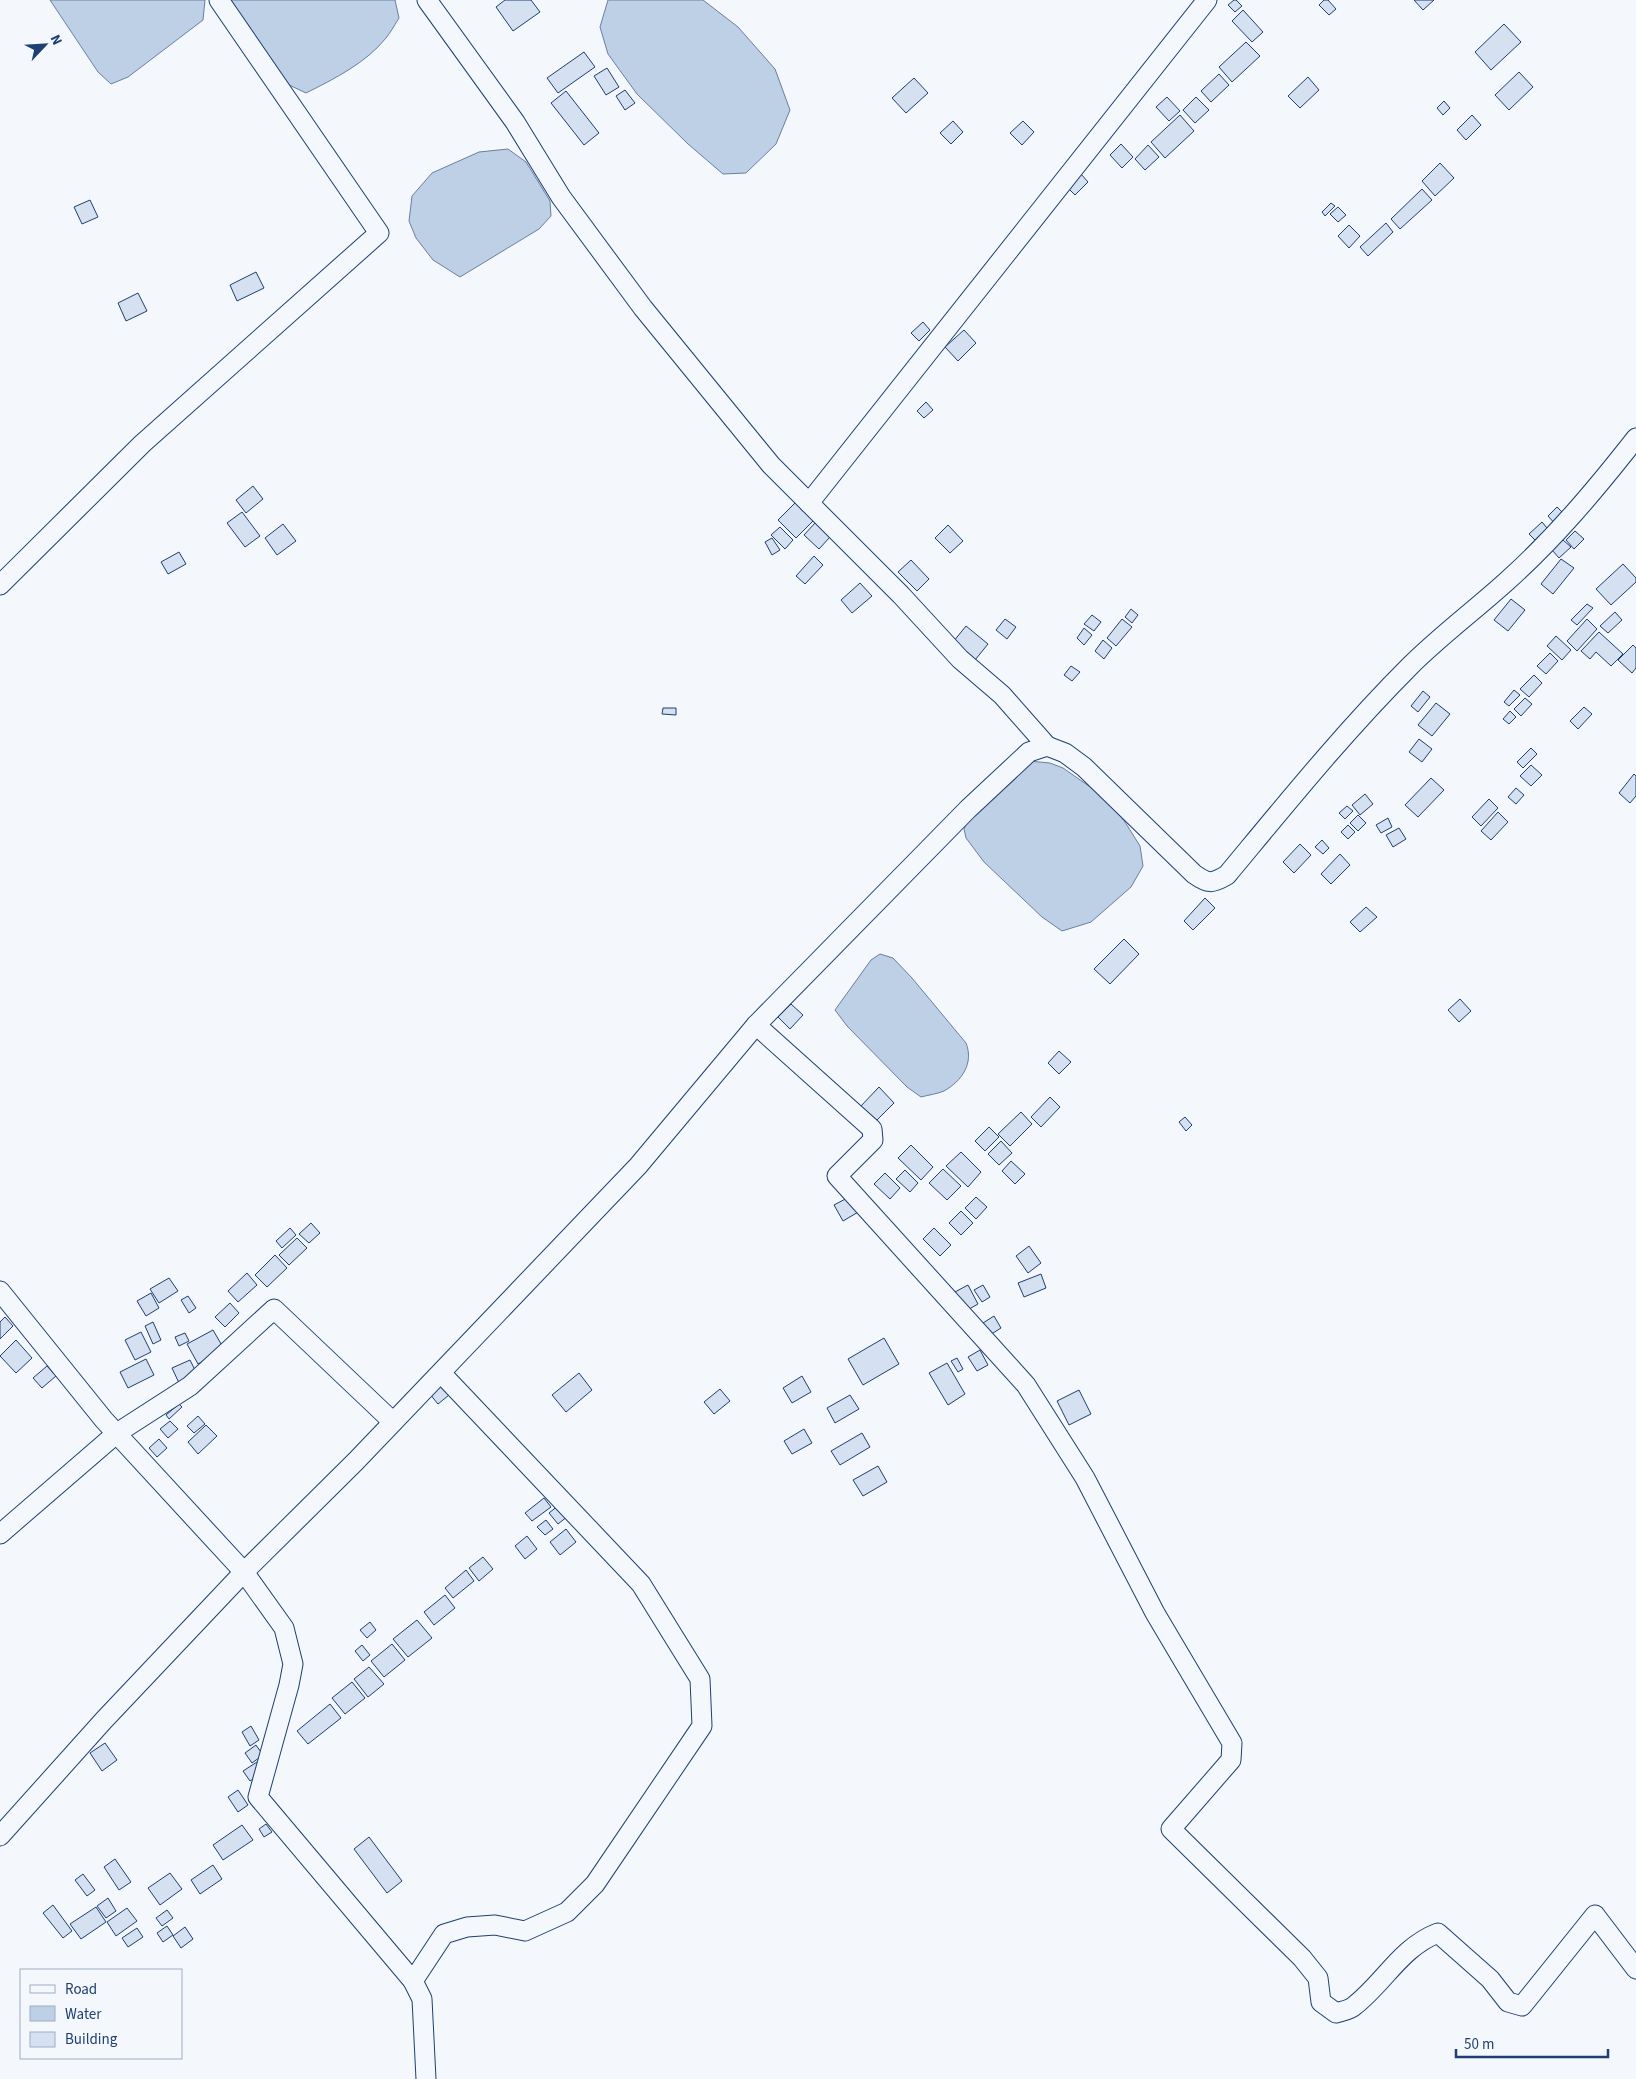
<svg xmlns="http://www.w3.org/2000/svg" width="1636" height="2079" font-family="'Source Sans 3',sans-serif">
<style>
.water{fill:#bed0e5;stroke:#687fa3}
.building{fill:#d5e0f0;stroke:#1d3f73}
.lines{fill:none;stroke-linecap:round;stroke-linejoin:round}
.minor-casing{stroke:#1d3f73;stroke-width:21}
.minor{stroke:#f4f7fb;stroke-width:19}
</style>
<rect width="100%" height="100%" fill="#f4f7fb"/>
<g class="water">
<polygon points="50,0 205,0 203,20 128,77 111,84 98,72"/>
<path d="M229,0H395L399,18C395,24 391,32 386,38C366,63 334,79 306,93L287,84Z"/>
<polygon points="608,0 703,0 738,27 775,69 790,110 776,144 746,173 723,174 688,144 637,94 608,54 600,27"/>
<polygon points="508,149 526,162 550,201 551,216 539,229 460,277 433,260 416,238 409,221 412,196 432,173 479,152"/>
<polygon points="1029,761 1050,763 1063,768 1106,798 1125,822 1140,846 1143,866 1131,887 1091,922 1062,931 1042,917 984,862 966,838 964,829 972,811"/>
<path d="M880,954L893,958L912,978L966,1043C974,1063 962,1081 944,1091C937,1094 928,1095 921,1097L907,1087L847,1026L835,1010L871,960Z"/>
</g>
<g class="building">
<polygon points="505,0 531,0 540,12 513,31 496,7"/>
<polygon points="1234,0 1236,0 1242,6 1235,12 1228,5"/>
<polygon points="1324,0 1328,0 1336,9 1329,15 1319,5"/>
<polygon points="1414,0 1434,0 1423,10"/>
<polygon points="1243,10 1263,32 1252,42 1232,21"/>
<polygon points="1504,24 1521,42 1491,70 1475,52"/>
<polygon points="1246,42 1260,56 1232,82 1219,67"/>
<polygon points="584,52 595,67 558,93 547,78"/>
<polygon points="607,68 619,87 606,95 594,76"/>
<polygon points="1519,72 1533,87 1509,110 1495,95"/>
<polygon points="1219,74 1229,85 1211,102 1201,91"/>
<polygon points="1308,77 1319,90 1300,108 1288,96"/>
<polygon points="914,78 928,93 906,113 892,98"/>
<polygon points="625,90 635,103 625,110 616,96"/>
<polygon points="566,91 599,133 584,145 551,103"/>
<polygon points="1167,97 1180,111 1169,121 1156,107"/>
<polygon points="1196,97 1209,110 1195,123 1183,110"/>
<polygon points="1444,101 1450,108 1443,115 1437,108"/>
<polygon points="1180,115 1194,131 1165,158 1151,142"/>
<polygon points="1472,115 1481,125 1466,140 1457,130"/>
<polygon points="953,121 963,132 951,144 940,133"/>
<polygon points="1023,121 1034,132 1022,145 1010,133"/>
<polygon points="1121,144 1133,157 1122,168 1110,155"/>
<polygon points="1148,145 1159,157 1145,170 1135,159"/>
<polygon points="1440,163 1454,178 1435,196 1422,181"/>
<polygon points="1081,174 1088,182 1075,195 1067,187"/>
<polygon points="1422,189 1432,200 1400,229 1391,219"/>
<polygon points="90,200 98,217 82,224 74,207"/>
<polygon points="1331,203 1335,206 1325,216 1322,212"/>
<polygon points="1338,207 1346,215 1338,222 1330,214"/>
<polygon points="1386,223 1393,232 1368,256 1360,247"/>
<polygon points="1349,225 1360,236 1349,248 1338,236"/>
<polygon points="256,272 264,288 237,301 230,285"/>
<polygon points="138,293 147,311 126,321 118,303"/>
<polygon points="923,322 930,330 919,341 911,333"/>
<polygon points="964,330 976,343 958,361 945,347"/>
<polygon points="926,402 933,410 924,418 917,411"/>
<polygon points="253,486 263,499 246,513 236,500"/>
<polygon points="795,503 813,521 796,538 778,520"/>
<polygon points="1557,507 1566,516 1556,525 1548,516"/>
<polygon points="242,512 260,536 245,547 227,523"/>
<polygon points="1542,522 1547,528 1535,540 1529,534"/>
<polygon points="815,523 830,537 819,549 804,535"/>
<polygon points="283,524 296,541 277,555 265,538"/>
<polygon points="948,525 963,541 950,553 935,538"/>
<polygon points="780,527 793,540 785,549 771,535"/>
<polygon points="1575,531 1584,539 1574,549 1566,540"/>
<polygon points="772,538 780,550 772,555 765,542"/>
<polygon points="1563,540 1571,547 1559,558 1552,550"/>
<polygon points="179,552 186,564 168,574 161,562"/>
<polygon points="814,556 823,565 805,584 796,576"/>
<polygon points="1561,559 1574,568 1553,594 1541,584"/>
<polygon points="911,560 929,579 917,591 898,572"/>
<polygon points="1623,564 1636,578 1636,582 1611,605 1596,589"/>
<polygon points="860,583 872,596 852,613 841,600"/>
<polygon points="1511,599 1525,610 1508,631 1494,620"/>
<polygon points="1587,604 1593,608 1577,625 1571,620"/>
<polygon points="1131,609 1138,615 1132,623 1125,617"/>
<polygon points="1615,612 1622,620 1608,633 1600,626"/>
<polygon points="1092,615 1101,622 1094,631 1084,624"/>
<polygon points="1005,619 1016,627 1007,639 996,630"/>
<polygon points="1122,619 1132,627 1116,646 1107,638"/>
<polygon points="1587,619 1597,629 1577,651 1567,641"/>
<polygon points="966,626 988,644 975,660 953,642"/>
<polygon points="1084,628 1092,635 1084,645 1077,638"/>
<polygon points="1599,632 1623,654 1611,666 1596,652 1590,659 1581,651"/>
<polygon points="1556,636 1571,650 1562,660 1547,646"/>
<polygon points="1103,640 1112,648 1104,659 1095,651"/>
<polygon points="1633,645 1636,648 1636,668 1632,673 1618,660"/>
<polygon points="1550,653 1558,661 1546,674 1537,666"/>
<polygon points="1071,666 1080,672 1072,681 1064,675"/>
<polygon points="1534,675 1542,683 1529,697 1520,689"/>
<polygon points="1514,690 1520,695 1509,706 1504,702"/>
<polygon points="1423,691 1430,697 1418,712 1411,706"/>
<polygon points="1525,698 1532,704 1521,716 1514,709"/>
<polygon points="1436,703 1450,714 1432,736 1418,725"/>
<polygon points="1584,707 1592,714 1578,729 1570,721"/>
<polygon points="663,708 676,708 676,715 662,714"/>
<polygon points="1510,711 1516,717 1509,724 1503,719"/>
<polygon points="1419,739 1432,749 1422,762 1409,752"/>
<polygon points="1531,748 1537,754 1523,768 1517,762"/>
<polygon points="1531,765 1542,775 1531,786 1520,776"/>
<polygon points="1634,774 1636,776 1636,796 1630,803 1619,793"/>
<polygon points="1431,778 1444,790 1418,817 1405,805"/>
<polygon points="1516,788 1524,795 1516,804 1508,797"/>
<polygon points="1365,794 1373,804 1360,815 1352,805"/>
<polygon points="1489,799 1498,808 1481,826 1472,817"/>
<polygon points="1347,806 1353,811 1345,819 1339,813"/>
<polygon points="1498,812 1508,822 1491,840 1481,831"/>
<polygon points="1358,815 1366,823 1358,831 1350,823"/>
<polygon points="1388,818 1392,827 1381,833 1376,825"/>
<polygon points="1348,825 1355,832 1348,839 1341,832"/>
<polygon points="1399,828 1406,839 1393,847 1386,835"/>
<polygon points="1322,840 1329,848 1323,854 1315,847"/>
<polygon points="1300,844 1311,855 1294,873 1283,862"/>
<polygon points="1340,854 1350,865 1331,884 1321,874"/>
<polygon points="1205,898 1215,908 1193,930 1184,921"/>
<polygon points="1366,907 1377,917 1360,932 1350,922"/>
<polygon points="1124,939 1139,954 1110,984 1094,969"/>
<polygon points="1460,999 1471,1011 1459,1022 1448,1010"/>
<polygon points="791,1004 803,1015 790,1029 778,1017"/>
<polygon points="1059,1051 1071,1062 1059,1074 1048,1063"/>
<polygon points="879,1087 894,1103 875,1122 860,1107"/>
<polygon points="1050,1097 1060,1107 1041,1127 1031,1117"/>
<polygon points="1021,1112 1032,1124 1010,1146 998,1134"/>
<polygon points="1185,1117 1192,1125 1186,1131 1179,1122"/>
<polygon points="989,1127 999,1137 985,1151 975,1141"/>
<polygon points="1001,1141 1012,1153 999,1165 988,1154"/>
<polygon points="911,1145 933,1167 921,1180 898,1158"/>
<polygon points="961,1152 981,1172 968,1187 946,1166"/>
<polygon points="1011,1161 1025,1174 1015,1184 1002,1171"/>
<polygon points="943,1169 961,1186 947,1200 929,1183"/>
<polygon points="905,1170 918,1183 910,1192 896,1179"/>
<polygon points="885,1173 900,1188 890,1199 874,1184"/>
<polygon points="851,1196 860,1211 843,1221 834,1205"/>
<polygon points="976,1197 987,1207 976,1219 965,1208"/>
<polygon points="961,1211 973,1223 961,1235 949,1223"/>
<polygon points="311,1223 320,1233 309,1243 299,1234"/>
<polygon points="290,1228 296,1235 282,1248 276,1241"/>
<polygon points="934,1228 951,1245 940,1256 923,1239"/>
<polygon points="297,1238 307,1248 289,1265 279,1255"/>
<polygon points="1029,1246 1041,1263 1028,1273 1016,1256"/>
<polygon points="275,1255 287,1268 267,1287 255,1275"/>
<polygon points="247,1273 257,1285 238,1302 228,1291"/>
<polygon points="1041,1274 1046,1288 1024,1297 1018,1283"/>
<polygon points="169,1278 178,1291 159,1303 150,1289"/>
<polygon points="968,1285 978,1304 964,1312 953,1293"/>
<polygon points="983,1285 990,1297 982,1302 974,1290"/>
<polygon points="151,1293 159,1308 146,1316 137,1301"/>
<polygon points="188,1296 196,1308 189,1313 181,1300"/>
<polygon points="230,1303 239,1313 225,1327 215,1317"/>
<polygon points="994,1316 1001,1328 990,1335 983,1323"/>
<polygon points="5,1317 13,1326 0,1339 0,1322"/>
<polygon points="153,1322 161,1340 153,1344 145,1326"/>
<polygon points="213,1330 224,1349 198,1364 187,1344"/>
<polygon points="141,1332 151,1352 135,1360 125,1340"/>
<polygon points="185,1333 189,1341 179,1346 175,1337"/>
<polygon points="884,1338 899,1364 863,1385 848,1359"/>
<polygon points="16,1340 32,1358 16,1373 0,1356"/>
<polygon points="980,1350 988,1365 977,1371 968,1357"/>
<polygon points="957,1358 963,1369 958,1372 951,1361"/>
<polygon points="146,1359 154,1375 128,1388 120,1372"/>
<polygon points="190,1360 197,1374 179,1383 172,1368"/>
<polygon points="947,1363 965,1394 948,1405 929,1373"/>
<polygon points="47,1366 56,1376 42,1388 33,1378"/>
<polygon points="579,1373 592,1390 566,1412 552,1395"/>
<polygon points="802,1376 811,1392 792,1403 783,1388"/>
<polygon points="445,1381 454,1391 438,1404 429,1393"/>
<polygon points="720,1389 730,1401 714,1414 704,1402"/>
<polygon points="1079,1390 1091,1414 1069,1425 1057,1401"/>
<polygon points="850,1395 859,1409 835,1423 827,1408"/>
<polygon points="179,1404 182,1407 169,1419 166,1415"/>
<polygon points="198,1416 205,1424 194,1433 187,1426"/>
<polygon points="170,1421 178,1429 168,1438 160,1429"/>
<polygon points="206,1425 217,1436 198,1454 188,1442"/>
<polygon points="804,1429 812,1443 792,1454 784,1441"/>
<polygon points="862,1433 870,1447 840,1465 831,1451"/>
<polygon points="159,1439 167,1448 157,1457 149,1448"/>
<polygon points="878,1466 887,1482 863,1496 853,1480"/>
<polygon points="544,1498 551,1507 532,1521 525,1513"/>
<polygon points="559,1505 568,1516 558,1524 549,1513"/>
<polygon points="546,1520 553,1529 545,1535 537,1527"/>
<polygon points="566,1529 576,1542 560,1555 550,1542"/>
<polygon points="527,1536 537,1549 525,1559 515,1546"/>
<polygon points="483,1557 493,1569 479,1581 469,1568"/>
<polygon points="466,1570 474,1581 453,1598 445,1588"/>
<polygon points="445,1595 455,1608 434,1625 424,1612"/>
<polygon points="417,1620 432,1638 408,1657 393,1639"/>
<polygon points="370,1622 376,1630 367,1638 360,1630"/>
<polygon points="392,1644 405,1660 384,1677 371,1661"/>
<polygon points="362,1645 370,1655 363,1661 355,1651"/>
<polygon points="369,1667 384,1684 368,1697 354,1679"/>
<polygon points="352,1682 365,1698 345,1714 332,1698"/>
<polygon points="330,1704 341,1718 308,1744 297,1731"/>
<polygon points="251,1726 259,1740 250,1746 242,1732"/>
<polygon points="105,1743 117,1760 102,1771 90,1753"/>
<polygon points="256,1745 263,1755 252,1763 245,1753"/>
<polygon points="257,1762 264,1771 250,1781 243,1771"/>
<polygon points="238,1790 248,1805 238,1812 228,1797"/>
<polygon points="266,1824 272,1832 264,1837 259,1829"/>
<polygon points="242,1825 253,1840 223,1860 213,1845"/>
<polygon points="369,1837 402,1881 387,1893 354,1849"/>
<polygon points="115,1859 131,1882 119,1890 104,1867"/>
<polygon points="213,1865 222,1879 200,1894 191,1880"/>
<polygon points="170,1873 182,1889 160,1905 148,1888"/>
<polygon points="83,1874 95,1890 87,1896 75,1880"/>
<polygon points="108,1898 116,1911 106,1918 97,1906"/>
<polygon points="53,1905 72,1931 63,1938 43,1913"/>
<polygon points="96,1907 106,1922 81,1939 70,1924"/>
<polygon points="127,1908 137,1921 116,1936 107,1922"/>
<polygon points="167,1910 173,1918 162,1926 156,1918"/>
<polygon points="167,1926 173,1935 163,1942 157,1933"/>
<polygon points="185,1927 193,1939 181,1948 173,1936"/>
<polygon points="137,1928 143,1937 128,1947 122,1938"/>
</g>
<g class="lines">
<defs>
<g id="minor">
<polyline points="427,0 515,122 561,197 643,308 771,465 901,595 960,659 1002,695 1047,746"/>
<polyline points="809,503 1207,0"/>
<polyline points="0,585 142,444 379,233 219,0"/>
<path d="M756,1025L872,1129L873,1140L837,1176L1026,1385L1085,1478L1155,1613L1232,1743L1231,1760L1171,1829L1302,1958L1318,1978L1321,2002L1336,2013C1342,2011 1350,2010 1354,2006C1384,1983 1401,1947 1438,1933L1490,1979L1508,2002L1522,2006L1595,1915L1636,1969"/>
<polyline points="0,1291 104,1420 244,1572 284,1628 293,1664 289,1685 258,1797 413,1981 422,1999 426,2079"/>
<polyline points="0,1534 117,1433 190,1386 274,1309 393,1422"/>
<path d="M0,1836L104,1720L244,1572L356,1461L638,1166L756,1025L968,809L1029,752L1047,746L1065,753L1084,767L1194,874C1208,884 1212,884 1227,875C1286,804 1344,732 1410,666C1440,636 1475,610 1507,581C1555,538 1596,489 1636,438"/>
<polyline points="413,1981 444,1934 467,1927 495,1925 525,1931 567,1912 595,1884 702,1726 700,1679 641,1584 441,1373"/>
</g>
</defs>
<use href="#minor" class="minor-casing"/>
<use href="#minor" class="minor"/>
</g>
<rect x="20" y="1969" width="162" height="90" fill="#f4f7fb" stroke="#9eadc5"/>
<rect x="30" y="1985" width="25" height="8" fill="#f4f7fb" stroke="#9eadc5"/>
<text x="65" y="1994" font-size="15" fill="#1d3f73">Road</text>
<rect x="30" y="2006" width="25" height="15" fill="#bed0e5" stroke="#9eadc5"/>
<text x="65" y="2019" font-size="15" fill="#1d3f73">Water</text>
<rect x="30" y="2032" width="25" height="15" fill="#d5e0f0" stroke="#9eadc5"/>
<text x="65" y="2044" font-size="15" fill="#1d3f73">Building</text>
<g transform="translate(45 45) rotate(65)" stroke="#f4f7fb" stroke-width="4" paint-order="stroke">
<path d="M0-4L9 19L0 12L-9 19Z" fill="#1d3f73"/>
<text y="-8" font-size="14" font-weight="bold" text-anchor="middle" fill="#1d3f73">N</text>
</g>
<path d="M1456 2049v8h152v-8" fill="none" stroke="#1d3f73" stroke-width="2.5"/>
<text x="1464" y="2049" font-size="15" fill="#1d3f73" stroke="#f4f7fb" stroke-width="4" paint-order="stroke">50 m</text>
</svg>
